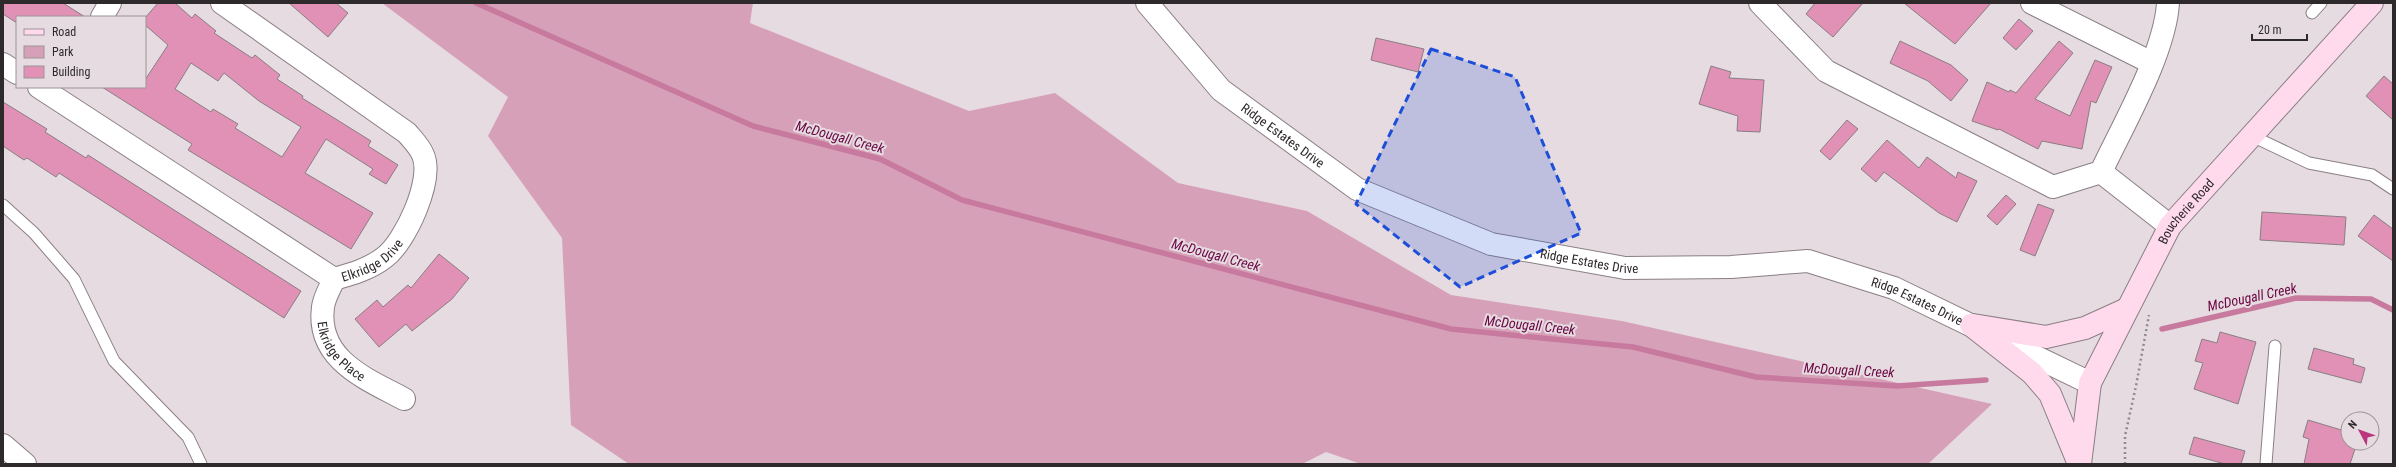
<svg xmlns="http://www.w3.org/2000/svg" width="2396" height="467" font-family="'Roboto Condensed',sans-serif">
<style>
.green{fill:#d6a1b8}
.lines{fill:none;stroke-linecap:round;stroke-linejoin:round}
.stream{stroke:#c8799e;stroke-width:5.5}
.building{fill:#e291b6;stroke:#897e83;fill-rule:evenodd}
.service-casing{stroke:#8a7f84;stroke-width:13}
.minor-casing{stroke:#8a7f84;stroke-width:24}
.tertiary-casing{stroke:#8a7f84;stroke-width:24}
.secondary-casing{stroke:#8a7f84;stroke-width:24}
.path{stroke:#91898c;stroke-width:2.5;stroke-dasharray:2 3;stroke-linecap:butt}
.service{stroke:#fff;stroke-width:11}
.minor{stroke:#fff;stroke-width:22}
.tertiary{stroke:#fff;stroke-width:22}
.secondary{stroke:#fedaec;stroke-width:22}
.marked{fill:#1d4ed8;fill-opacity:0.2;stroke:#1d4ed8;stroke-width:3;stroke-dasharray:8 5;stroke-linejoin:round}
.labels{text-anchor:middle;stroke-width:4;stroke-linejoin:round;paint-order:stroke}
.street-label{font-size:13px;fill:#2e292b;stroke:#e6dbe0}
.water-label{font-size:14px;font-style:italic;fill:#680441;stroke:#e6dbe0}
</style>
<rect width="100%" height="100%" fill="#e6dbe0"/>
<polygon class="green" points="382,3 753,3 750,23 969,111 1055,93 1178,183 1307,211 1451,295 1622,321 1992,404 1928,464 1361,464 1326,452 1302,464 629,464 571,425 562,238 488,136 508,97"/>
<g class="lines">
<g class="stream">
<polyline points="476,3 753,126 880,159 962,200 1451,329 1633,347 1756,377 1897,386 1986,380"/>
<polyline points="2162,329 2296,298 2371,299 2393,310"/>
</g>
</g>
<g class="building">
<polygon points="3,3 63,3 85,17 17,17 17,23 3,14"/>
<path d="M158,3H175L192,18L195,14L216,31L214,33L252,58L255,55L280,75L277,79L303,96L302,98L371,141L368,146L398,165L386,184L369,174L373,169L326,139L305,173L373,213L351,249L188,150L192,144L102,87H145V80L168,45L145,25V18ZM191,63L218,81L224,73L259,101L301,127L282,157L235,128L238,124L213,109L211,112L175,89Z"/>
<polygon points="289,3 336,3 348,13 328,37"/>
<polygon points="1815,3 1863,3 1833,37 1806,14"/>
<polygon points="1904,3 1991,3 1955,44"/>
<polygon points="2019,19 2033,31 2016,50 2003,38"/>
<polygon points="1376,38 1424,49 1418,72 1371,60"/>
<polygon points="1900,41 1951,65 1968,80 1951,101 1928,81 1890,63"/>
<polygon points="2059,41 2073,53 2035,99 2070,116 2095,60 2112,67 2096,103 2091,101 2082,149 2042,141 2038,149 1999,129 1998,130 1972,121 1987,82 2009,92 2010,90 2016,93"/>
<polygon points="1711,66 1731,72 1729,78 1764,80 1760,132 1737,131 1738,116 1699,104"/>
<polygon points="2384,76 2393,84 2393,120 2366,96"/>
<polygon points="3,102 47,129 45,132 86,158 88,155 301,291 284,318 59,173 56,177 27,158 24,160 3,146"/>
<polygon points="1847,120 1858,129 1830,160 1820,151"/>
<polygon points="1887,140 1919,168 1927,157 1956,178 1958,172 1977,181 1957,222 1939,213 1884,172 1876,182 1861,169"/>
<polygon points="2006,195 2016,204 1997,225 1987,216"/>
<polygon points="2038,204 2054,210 2035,256 2020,250"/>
<polygon points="2262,212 2346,217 2344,245 2260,240"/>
<polygon points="2374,215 2393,229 2393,261 2358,236"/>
<polygon points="439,254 469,278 452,299 412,331 406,324 379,347 355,319 377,300 383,307 408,285 411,288"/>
<polygon points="2220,332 2256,342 2238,404 2194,389 2203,363 2195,361 2202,339 2217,343"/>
<polygon points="2314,348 2354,359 2353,364 2365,368 2361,383 2308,369"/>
<polygon points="2308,420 2348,432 2348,443 2357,443 2350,464 2304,464 2309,439 2303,437"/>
<polygon points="2194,437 2245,451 2241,464 2225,464 2189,454"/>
</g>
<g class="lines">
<defs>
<g id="service">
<polyline points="2312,13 2321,3"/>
<polyline points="2252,136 2309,163 2372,175 2393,189"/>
<polyline points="3,205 34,233 74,279 114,361 188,437 201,464"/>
<polyline points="2266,464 2275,346"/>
</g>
<g id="minor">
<path d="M1760,3L1826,71L2053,187L2101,172C2123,125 2165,53 2168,3"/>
<polyline points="2032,3 2152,63"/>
<polyline points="102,17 110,3"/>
<polyline points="3,64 17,73"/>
<path id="s1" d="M39,87L334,279C352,274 370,269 385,257C405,242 434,180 423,155C420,147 412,139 407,133L222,3"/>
<polyline points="2101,172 2170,226"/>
<path id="s2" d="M334,279C330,288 324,298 323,307C316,360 367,379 404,399"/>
<polyline points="3,445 25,464"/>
</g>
<g id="tertiary">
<path id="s3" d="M1147,3L1221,90L1357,189L1491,244L1625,268L1731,267L1808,261L1894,288L2090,383"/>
</g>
<g id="secondary">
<polyline points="1971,325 2032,373 2050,394 2079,464"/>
<polyline points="1973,325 2046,337 2085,328 2127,309"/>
<path id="s4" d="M2080,464L2090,383L2170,226L2372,3"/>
</g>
</defs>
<use href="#service" class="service-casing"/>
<use href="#minor" class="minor-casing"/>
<use href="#tertiary" class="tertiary-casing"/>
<use href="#secondary" class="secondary-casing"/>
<polyline class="path" points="2125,464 2125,436 2136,386 2149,315"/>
<use href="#service" class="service"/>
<use href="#minor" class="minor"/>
<use href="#tertiary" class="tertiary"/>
<use href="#secondary" class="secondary"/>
</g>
<path class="marked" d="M1431,49L1515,77L1581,233L1460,287L1356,204Z"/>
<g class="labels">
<g class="street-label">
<text dy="5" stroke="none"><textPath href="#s3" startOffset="191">Ridge Estates Drive</textPath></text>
<text dy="5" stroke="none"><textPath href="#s4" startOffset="279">Boucherie Road</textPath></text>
<text dy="5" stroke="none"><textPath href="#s1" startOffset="395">Elkridge Drive</textPath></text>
<text dy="5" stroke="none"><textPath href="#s3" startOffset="527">Ridge Estates Drive</textPath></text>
<text dy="5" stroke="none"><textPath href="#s3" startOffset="863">Ridge Estates Drive</textPath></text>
<text dy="5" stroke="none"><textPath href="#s2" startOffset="81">Elkridge Place</textPath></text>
</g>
<g class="water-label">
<text transform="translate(840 137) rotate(15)" y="5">McDougall Creek</text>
<text transform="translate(1216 255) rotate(15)" y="5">McDougall Creek</text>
<text transform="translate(2252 297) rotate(-12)" y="5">McDougall Creek</text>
<text transform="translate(1530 325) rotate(6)" y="5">McDougall Creek</text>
<text transform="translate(1849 370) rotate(3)" y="5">McDougall Creek</text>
</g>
</g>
<rect width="2396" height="467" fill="none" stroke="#2e292b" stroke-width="8"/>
<rect x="16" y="16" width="130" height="72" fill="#e6dbe0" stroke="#9c9498"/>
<rect x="24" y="29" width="20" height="6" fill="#fedaec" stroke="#9c9498"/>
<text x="52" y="36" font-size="12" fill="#2e292b">Road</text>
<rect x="24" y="46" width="20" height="12" fill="#d6a1b8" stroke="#9c9498"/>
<text x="52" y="56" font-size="12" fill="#2e292b">Park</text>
<rect x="24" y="66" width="20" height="12" fill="#e291b6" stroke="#9c9498"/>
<text x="52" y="76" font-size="12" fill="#2e292b">Building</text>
<g transform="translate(2360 431) rotate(311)"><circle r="19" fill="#e6dbe0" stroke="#9c9498"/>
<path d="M0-3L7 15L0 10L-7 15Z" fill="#b9367e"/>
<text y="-6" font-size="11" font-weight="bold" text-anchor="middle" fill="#2e292b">N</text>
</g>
<path d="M2252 34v6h55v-6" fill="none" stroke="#2e292b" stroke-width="2"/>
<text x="2258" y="34" font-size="12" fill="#2e292b" stroke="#e6dbe0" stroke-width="3" paint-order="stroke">20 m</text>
</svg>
